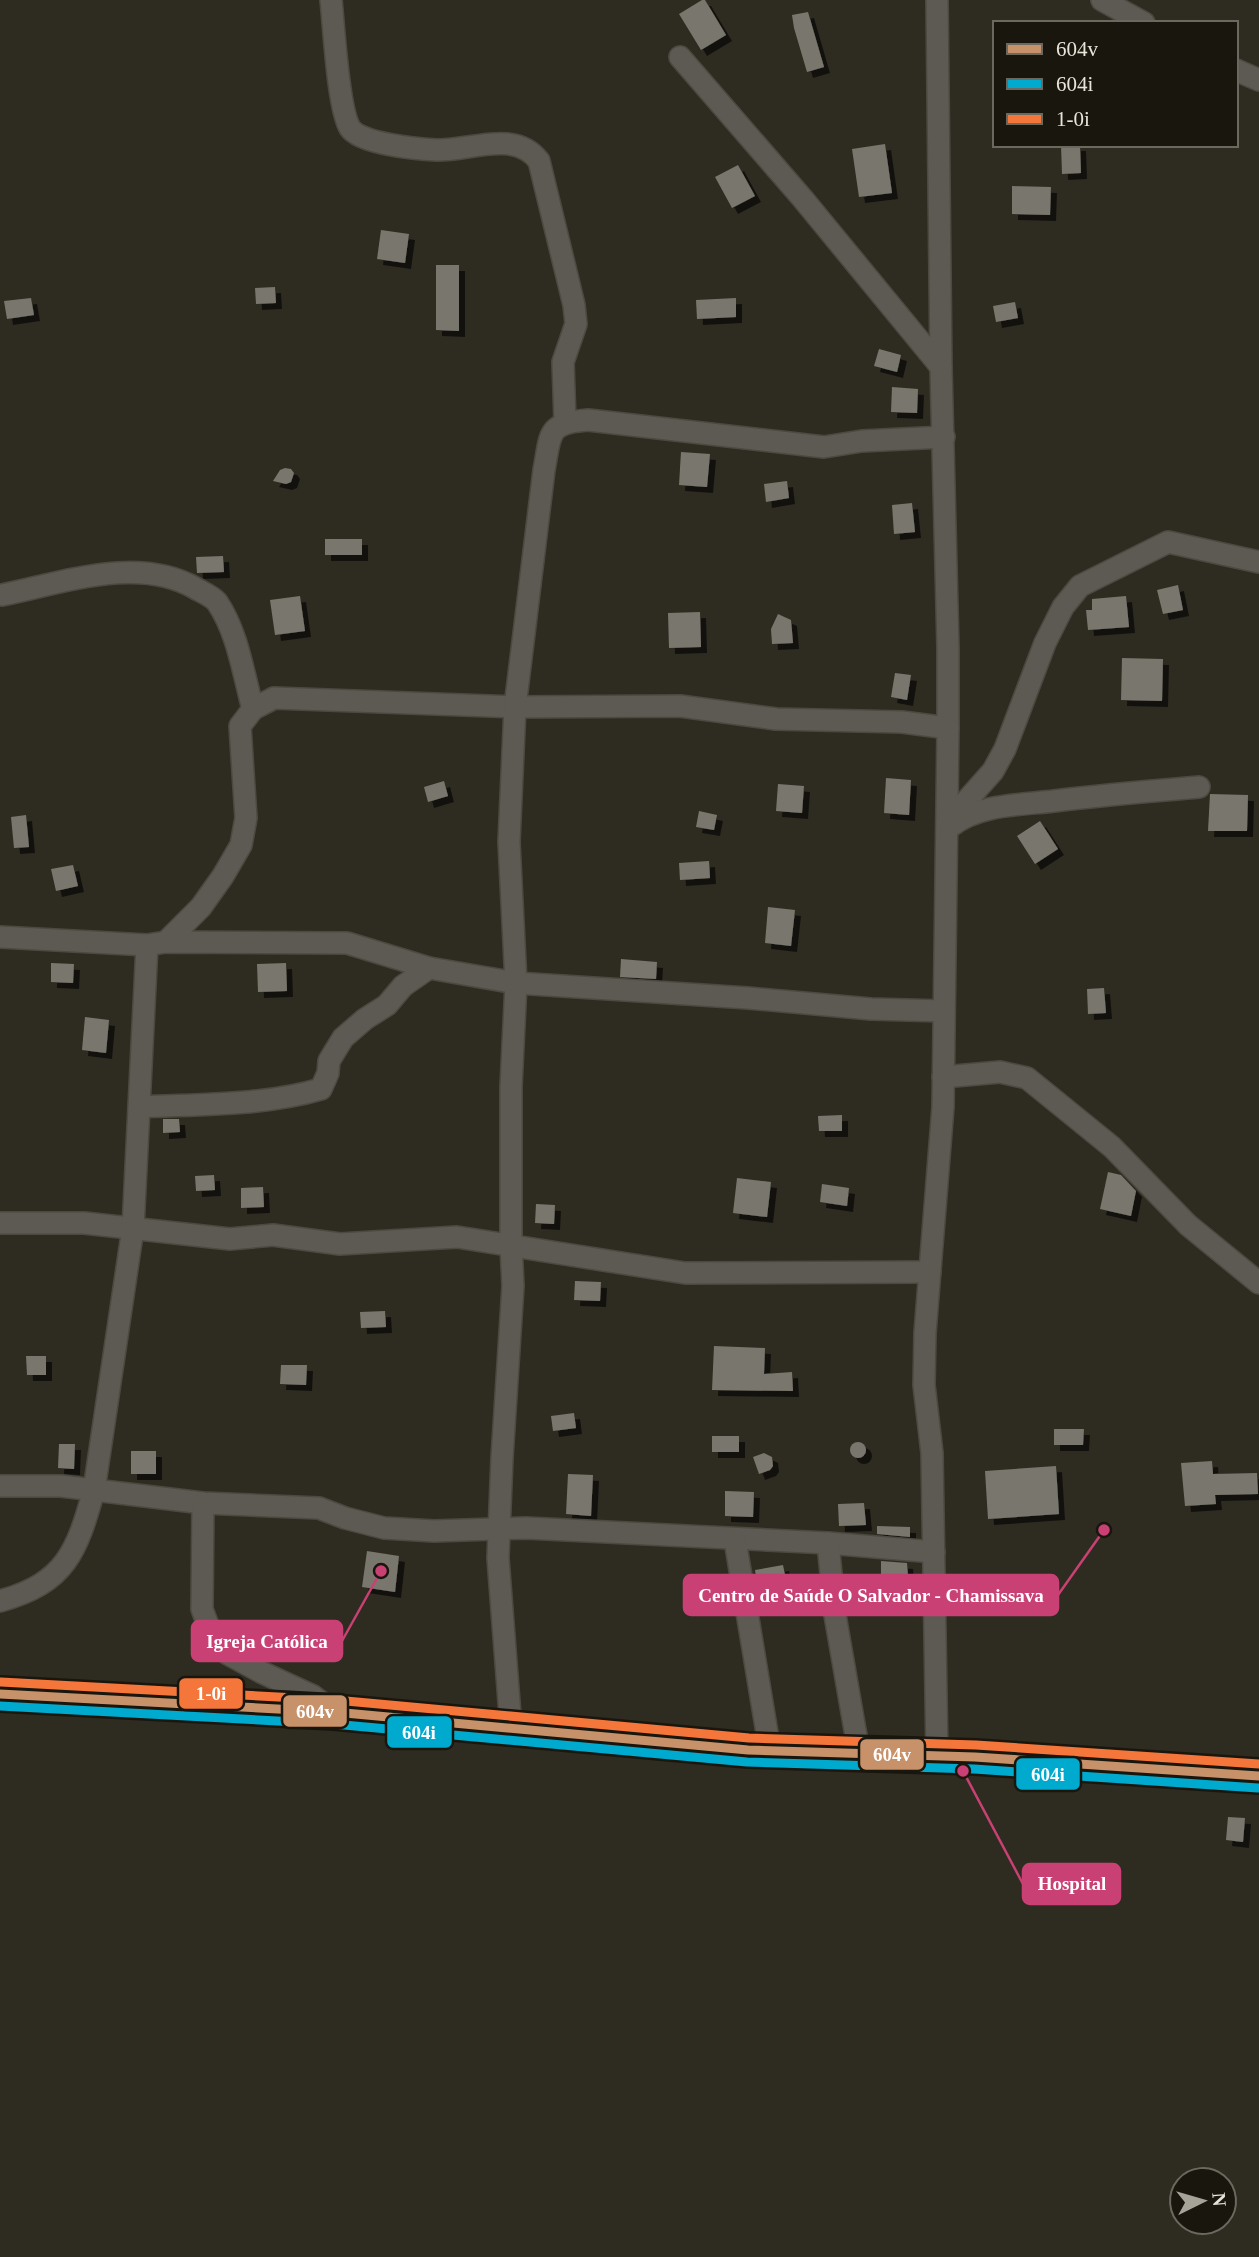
<svg xmlns="http://www.w3.org/2000/svg" width="1259" height="2257" font-family="'Times New Roman',serif">
<style>
.building{fill:#79766d;filter:url(#shadow)}
.lines{fill:none;stroke-linecap:round;stroke-linejoin:round}
.minor-casing{stroke:#4c4940;stroke-width:24}
.tertiary-casing{stroke:#4c4940;stroke-width:30}
.minor{stroke:#5d5a53;stroke-width:21}
.tertiary{stroke:#5d5a53;stroke-width:26}
.bus-1-casing{stroke:#19160e;stroke-width:14}
.bus-2-casing{stroke:#19160e;stroke-width:14}
.bus-3-casing{stroke:#19160e;stroke-width:14}
.bus-1{stroke:#c7916a;stroke-width:9}
.bus-2{stroke:#00a9ce;stroke-width:9}
.bus-3{stroke:#f5763a;stroke-width:9}
.leader{fill:none;stroke:#c94174;stroke-width:2.5}
.callout-dot{fill:#c94174;stroke:#19160e;stroke-width:2.5}
.callout{fill:#c94174;stroke:#c94174;stroke-width:2.5}
.callout-label{font-size:19px;text-anchor:middle;font-weight:bold;fill:#fff}
.line-badge{stroke:#19160e;stroke-width:2.5}
.badge-label{font-size:19px;text-anchor:middle;font-weight:bold;fill:#fff}
</style>
<defs>
<filter id="shadow"><feDropShadow dx="6" dy="6" stdDeviation="0" flood-color="#0009"/></filter>
</defs>
<rect width="100%" height="100%" fill="#2e2b21"/>
<g class="building">
<polygon points="702,0 705,0 726,35 701,50 679,14"/>
<polygon points="808,12 824,67 807,72 794,28 792,15"/>
<polygon points="885,144 892,193 859,197 852,149"/>
<polygon points="1061,145 1080,145 1081,173 1062,174"/>
<polygon points="738,165 755,196 732,208 715,177"/>
<polygon points="1012,186 1051,187 1050,215 1012,214"/>
<polygon points="381,230 409,234 405,263 377,259"/>
<polygon points="436,265 459,265 459,331 436,330"/>
<polygon points="275,287 276,303 256,304 255,288"/>
<polygon points="31,298 34,315 7,319 4,301"/>
<polygon points="736,298 736,317 697,319 696,300"/>
<polygon points="1015,302 1018,318 996,322 993,306"/>
<polygon points="879,349 901,355 897,372 874,366"/>
<polygon points="892,387 918,389 917,413 891,412"/>
<polygon points="681,452 710,454 707,487 679,485"/>
<polygon points="285,468 291,469 294,473 291,482 286,484 273,481 280,470"/>
<polygon points="787,481 789,498 766,502 764,484"/>
<polygon points="912,503 915,532 894,534 892,505"/>
<rect x="325" y="539" width="37" height="16"/>
<polygon points="223,556 224,572 197,573 196,557"/>
<polygon points="1178,585 1183,610 1163,614 1157,590"/>
<polygon points="300,596 305,631 275,635 270,600"/>
<polygon points="1126,596 1129,627 1088,630 1086,610 1092,610 1092,599"/>
<polygon points="700,612 701,647 669,648 668,613"/>
<polygon points="778,614 791,620 793,643 772,644 771,629"/>
<polygon points="1122,658 1163,659 1162,701 1121,700"/>
<polygon points="895,673 911,675 907,700 891,697"/>
<polygon points="886,778 911,780 909,815 884,813"/>
<polygon points="444,781 448,796 428,802 424,787"/>
<polygon points="778,784 804,786 802,813 776,811"/>
<polygon points="1210,794 1248,795 1247,831 1208,831"/>
<polygon points="699,811 717,815 714,830 696,827"/>
<polygon points="26,815 29,847 14,848 11,817"/>
<polygon points="1040,821 1058,849 1035,864 1017,836"/>
<polygon points="709,861 710,878 680,880 679,863"/>
<polygon points="73,865 78,886 56,891 51,869"/>
<polygon points="768,907 795,910 791,946 765,943"/>
<polygon points="621,959 657,962 656,979 620,977"/>
<polygon points="51,963 74,964 73,983 51,982"/>
<polygon points="286,963 287,991 258,992 257,964"/>
<polygon points="1104,988 1106,1013 1088,1014 1087,989"/>
<polygon points="85,1017 109,1020 106,1053 82,1050"/>
<polygon points="842,1115 842,1131 819,1131 818,1116"/>
<polygon points="163,1119 179,1119 180,1132 163,1133"/>
<polygon points="1108,1172 1121,1175 1136,1191 1131,1216 1100,1209"/>
<polygon points="214,1175 215,1190 196,1191 195,1176"/>
<polygon points="737,1178 771,1182 767,1217 733,1213"/>
<polygon points="822,1184 849,1188 847,1206 820,1202"/>
<polygon points="263,1187 264,1207 241,1208 241,1188"/>
<polygon points="536,1204 555,1205 554,1224 535,1223"/>
<polygon points="575,1281 601,1282 600,1301 574,1300"/>
<polygon points="385,1311 386,1327 361,1328 360,1312"/>
<polygon points="714,1346 765,1348 764,1374 792,1372 793,1391 712,1390"/>
<polygon points="26,1356 46,1356 46,1375 27,1375"/>
<polygon points="281,1365 307,1365 306,1385 280,1384"/>
<polygon points="574,1413 576,1428 553,1431 551,1416"/>
<polygon points="1054,1429 1084,1429 1083,1445 1054,1445"/>
<rect x="712" y="1436" width="27" height="16"/>
<circle cx="858" cy="1450" r="8"/>
<polygon points="59,1444 75,1444 74,1469 58,1468"/>
<rect x="131" y="1451" width="25" height="23"/>
<polygon points="764,1453 772,1457 773,1466 770,1470 759,1474 753,1457"/>
<polygon points="1212,1461 1213,1474 1257,1473 1258,1494 1215,1495 1216,1504 1185,1506 1181,1463"/>
<polygon points="1056,1466 1059,1514 988,1519 985,1471"/>
<polygon points="568,1474 593,1475 591,1516 566,1514"/>
<polygon points="725,1491 754,1492 753,1517 725,1516"/>
<polygon points="864,1503 866,1525 839,1526 838,1504"/>
<polygon points="877,1526 910,1527 910,1537 877,1534"/>
<polygon points="367,1551 399,1556 395,1592 362,1587"/>
<polygon points="881,1561 907,1563 908,1576 881,1576"/>
<polygon points="783,1565 787,1585 758,1590 755,1570"/>
<polygon points="1228,1817 1245,1818 1243,1842 1226,1840"/>
</g>
<g class="lines">
<defs>
<g id="minor">
<path d="M331,0C334,27 338,109 350,128C360,144 418,149 437,150C470,151 515,129 539,161L574,305L576,324L563,362L565,422"/>
<polyline points="937,0 941,367 948,648 948,728 943,1107 925,1333 924,1385 932,1453 937,1756"/>
<polyline points="1102,0 1144,23"/>
<polyline points="680,57 803,199 941,367"/>
<polyline points="1236,70 1259,80"/>
<path d="M2,595C62,583 138,555 195,588C202,592 212,596 217,602C238,633 243,673 253,709"/>
<polyline points="961,818 961,807 993,771 1005,749 1045,643 1063,607 1080,586 1168,542 1259,562"/>
<path d="M951,826C979,804 1020,805 1054,801C1102,795 1151,791 1199,787"/>
<polyline points="0,937 147,945 166,942 347,943 429,968 516,983 748,998 871,1009 944,1011"/>
<polyline points="166,942 201,907 223,876 241,845 246,818 240,726 253,709 274,698 515,707 680,706 776,719 902,722 948,728"/>
<polyline points="943,1077 1000,1072 1027,1078 1112,1147 1188,1225 1259,1283"/>
<path d="M139,1107C199,1104 263,1106 321,1089L328,1073L329,1061L343,1038L365,1019L387,1005L403,986L429,968"/>
<polyline points="0,1223 84,1223 230,1239 273,1235 340,1244 457,1237 685,1273 930,1272"/>
<polyline points="0,1486 61,1486 203,1503 319,1508 345,1518 384,1528 434,1531 526,1528 828,1543 934,1552"/>
<polyline points="203,1503 202,1609 210,1631 228,1654 261,1672 313,1696 334,1712"/>
<polyline points="735,1540 770,1751"/>
<polyline points="828,1543 835,1615 859,1753"/>
<path d="M0,1601C66,1583 77,1551 94,1490L133,1228L147,945"/>
<path d="M511,1728L498,1558L502,1458L513,1286L511,1245V1087L516,983L509,842L515,707L544,470C551,434 546,423 588,420L824,447L862,441L944,437"/>
</g>
<polyline id="tertiary" points="0,1694 334,1712 748,1750 975,1757 1259,1776"/>
</defs>
<use href="#minor" class="minor-casing"/>
<use href="#tertiary" class="tertiary-casing"/>
<use href="#minor" class="minor"/>
<use href="#tertiary" class="tertiary"/>
<defs>
<polyline id="bus-1" points="0,1694 334,1712 748,1750 975,1757 1259,1776"/>
<polyline id="bus-2" points="0,1706 333,1724 747,1762 974,1769 1258,1788"/>
<polyline id="bus-3" points="1,1682 335,1700 749,1738 976,1745 1259,1764"/>
</defs>
<use href="#bus-1" class="bus-1-casing"/>
<use href="#bus-2" class="bus-2-casing"/>
<use href="#bus-3" class="bus-3-casing"/>
<use href="#bus-1" class="bus-1"/>
<use href="#bus-2" class="bus-2"/>
<use href="#bus-3" class="bus-3"/>
</g>
<path class="leader" d="M1104 1530L1058 1595M381 1571L342 1641M963 1771L1023 1884"/>
<g class="callout-dot">
<circle cx="1104" cy="1530" r="7"/>
<circle cx="381" cy="1571" r="7"/>
<circle cx="963" cy="1771" r="7"/>
</g>
<g class="callout">
<rect x="684" y="1575" width="374" height="40" rx="7"/>
<rect x="192" y="1621" width="150" height="40" rx="7"/>
<rect x="1023" y="1864" width="97" height="40" rx="7"/>
</g>
<g class="callout-label">
<text x="871" y="1602">Centro de Saúde O Salvador - Chamissava</text>
<text x="267" y="1648">Igreja Católica</text>
<text x="1072" y="1890">Hospital</text>
</g>
<g class="line-badge">
<rect x="178" y="1677" width="66" height="33" rx="7" fill="#f5763a"/>
<rect x="282" y="1694" width="66" height="34" rx="7" fill="#c7916a"/>
<rect x="386" y="1715" width="67" height="34" rx="7" fill="#00a9ce"/>
<rect x="859" y="1738" width="66" height="33" rx="7" fill="#c7916a"/>
<rect x="1015" y="1757" width="66" height="34" rx="7" fill="#00a9ce"/>
</g>
<g class="badge-label">
<text x="211" y="1700">1-0i</text>
<text x="315" y="1718">604v</text>
<text x="419" y="1739">604i</text>
<text x="892" y="1761">604v</text>
<text x="1048" y="1781">604i</text>
</g>
<rect x="993" y="21" width="245" height="126" fill="#19160e" stroke="#6b685f" stroke-width="2"/>
<rect x="1007" y="44" width="35" height="10" fill="#c7916a" stroke="#6b685f" stroke-width="2"/>
<text x="1056" y="56" font-size="21" fill="#e7e4d9">604v</text>
<rect x="1007" y="79" width="35" height="10" fill="#00a9ce" stroke="#6b685f" stroke-width="2"/>
<text x="1056" y="91" font-size="21" fill="#e7e4d9">604i</text>
<rect x="1007" y="114" width="35" height="10" fill="#f5763a" stroke="#6b685f" stroke-width="2"/>
<text x="1056" y="126" font-size="21" fill="#e7e4d9">1-0i</text>
<g transform="translate(1203 2201) rotate(85)"><circle r="33" fill="#19160e" stroke="#6b685f" stroke-width="2"/>
<path d="M0-5L12 26L0 18L-12 26Z" fill="#a6a399"/>
<text y="-10" font-size="19" font-weight="bold" text-anchor="middle" fill="#e7e4d9">N</text>
</g>
</svg>
